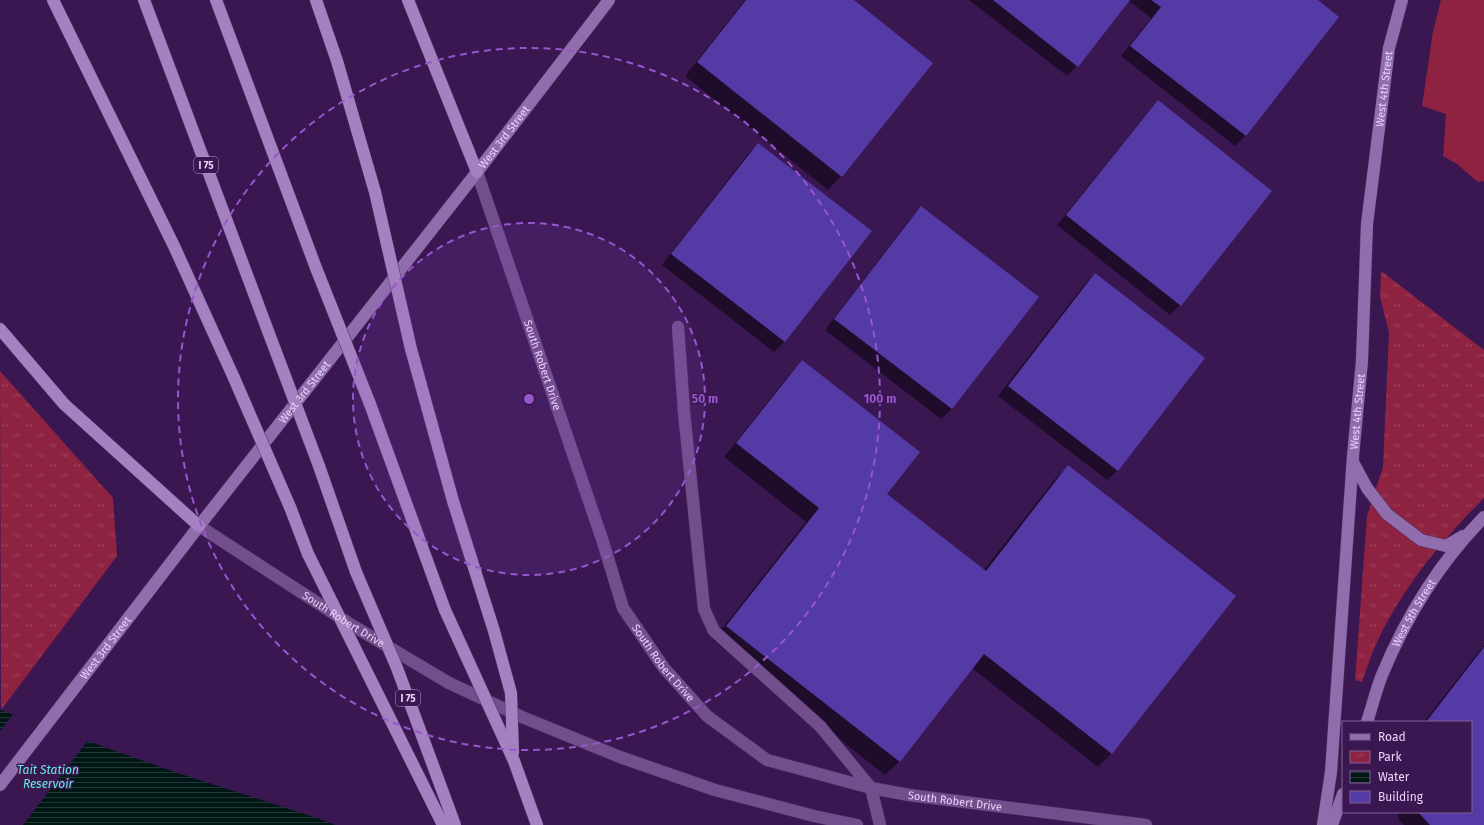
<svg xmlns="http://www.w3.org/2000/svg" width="1484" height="825" font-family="'Fira Sans',sans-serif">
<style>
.grass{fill:#8e2241}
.park{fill:url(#park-tufts)}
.water{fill:url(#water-rules)}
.pier{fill:#3b1752}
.shadow{fill:#0007}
.building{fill:#543aa5}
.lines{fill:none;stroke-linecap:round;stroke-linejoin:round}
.minor-casing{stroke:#513365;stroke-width:13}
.major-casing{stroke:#513365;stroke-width:13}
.highway-casing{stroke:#513365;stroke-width:13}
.minor{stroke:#724e8d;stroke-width:12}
.major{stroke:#906dac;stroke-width:12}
.highway{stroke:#a481c0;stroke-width:12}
.highway-bridge-casing{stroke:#513365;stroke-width:13;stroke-linecap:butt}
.highway-bridge{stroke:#a481c0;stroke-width:12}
.ring{fill:none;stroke:#9656cd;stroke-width:2;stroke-dasharray:7 5}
.labels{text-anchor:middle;stroke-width:3;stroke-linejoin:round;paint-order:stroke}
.shield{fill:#3b1752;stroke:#b39bc6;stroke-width:1}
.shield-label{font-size:10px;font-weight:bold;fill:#e7d4f8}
.street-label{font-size:11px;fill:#e7d4f8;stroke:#3b1752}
.water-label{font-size:12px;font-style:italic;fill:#65e9e0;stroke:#3b1752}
.centre{fill:#9656cd;stroke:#3b1752;stroke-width:2}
.ring-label{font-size:12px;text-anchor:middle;font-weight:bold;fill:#9656cd;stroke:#3b1752;stroke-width:3;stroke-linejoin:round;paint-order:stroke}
</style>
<defs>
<pattern id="park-tufts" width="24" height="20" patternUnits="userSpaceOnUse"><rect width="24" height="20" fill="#8e2241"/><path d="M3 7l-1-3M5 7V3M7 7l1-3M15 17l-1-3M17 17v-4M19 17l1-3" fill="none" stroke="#9e415d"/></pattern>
<pattern id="water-rules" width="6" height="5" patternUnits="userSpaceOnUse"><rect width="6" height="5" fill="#001716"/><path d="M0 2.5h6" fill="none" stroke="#253839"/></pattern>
</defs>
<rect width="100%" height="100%" fill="#3b1752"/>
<polygon class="grass" points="1441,0 1484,0 1484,181 1478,182 1457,164 1443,156 1446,114 1422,106 1433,31"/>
<g class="park">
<path d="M1381,271L1484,350V498C1442,540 1403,587 1377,642C1371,654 1367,669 1362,682L1355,680L1367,516L1383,467L1389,332L1380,297Z"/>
<polygon points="0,371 113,498 117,556 1,710"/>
</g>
<polygon class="water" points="0,710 175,772 314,817 335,825 0,825"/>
<polygon class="pier" points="14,713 89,739 23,825 0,825 0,731"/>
<g class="shadow">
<polygon points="745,0 852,0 841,176 828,190 685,76"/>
<polygon points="969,0 1316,0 1338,17 1245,136 1235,146 1121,56 1151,18 1128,0 1077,66 1067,76"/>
<polygon points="1158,101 1180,305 1170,315 1057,225 1148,112"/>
<polygon points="758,144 871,231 784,342 774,352 662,265 748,154"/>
<polygon points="921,207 952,409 941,419 825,330 911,218"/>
<polygon points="1095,274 1118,470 1107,480 998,396 1085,284"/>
<polygon points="802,361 886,494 984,570 1055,479 1069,466 1235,596 1111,754 1098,767 972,668 899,762 885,775 713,640 806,522 724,457 789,375"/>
<polygon points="1484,645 1484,825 1404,825 1399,820 1397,812 1471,812 1471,722 1424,722"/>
</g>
<g class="building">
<polygon points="746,0 854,0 933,63 842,177 697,62"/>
<polygon points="993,0 1130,0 1078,67"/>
<polygon points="1151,0 1318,0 1339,17 1246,136 1130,46 1161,7"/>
<polygon points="1158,100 1272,191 1181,306 1066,215"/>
<polygon points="758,143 872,231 785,342 671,254"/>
<polygon points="921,206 1039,297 952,409 834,319"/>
<polygon points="1095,273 1205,358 1118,471 1008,386"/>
<polygon points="802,360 920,452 887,494 986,571 1068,465 1236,596 1112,754 984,654 900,762 726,626 819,508 736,443"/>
<polygon points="1484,647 1484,825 1430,825 1418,812 1471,812 1471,722 1426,722"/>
</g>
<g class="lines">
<defs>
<g id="minor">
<path id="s1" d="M477,172L603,542L623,608L664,668L707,716L767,760L871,788L909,795L1146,825"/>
<polyline points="678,327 684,412 704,609 714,631 820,726 871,788 880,825"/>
<path id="s2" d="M199,526L350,624L449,683L522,717L620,757L715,790L814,816L857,825"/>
</g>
<g id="major">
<polyline points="1353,462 1367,488 1387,514 1421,540 1446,546 1463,536"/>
<path id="s3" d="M1367,722C1372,707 1376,690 1382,675C1406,617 1440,562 1484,517"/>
<path id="s4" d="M0,785L199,526L477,172L609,0"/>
<path id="s5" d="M1323,825L1331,772L1353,456L1362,361L1367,224L1389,48L1402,0"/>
<polyline points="1332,825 1343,794"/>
</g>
<g id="highway">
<polyline points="53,0 174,246 234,378"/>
<polyline points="144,0 268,331"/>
<polyline points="216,0 316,268"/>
<polyline points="316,0 337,61 375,192"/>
<polyline points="408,0 477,172"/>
<polyline points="0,329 64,404 199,526"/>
<polyline points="411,349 453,501 494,631"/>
<polyline points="370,404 445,610"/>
<polyline points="319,466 356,572"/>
<polyline points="290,507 308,554"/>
<polyline points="514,761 537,825"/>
</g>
</defs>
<use href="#minor" class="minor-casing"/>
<use href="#major" class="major-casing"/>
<use href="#highway" class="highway-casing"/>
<use href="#minor" class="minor"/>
<use href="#major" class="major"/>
<use href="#highway" class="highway"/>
<defs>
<g id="highway-bridge">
<polyline points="375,192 411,349"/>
<polyline points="316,268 370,404"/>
<polyline points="268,331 319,466"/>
<polyline points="234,378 290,507"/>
<polyline points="308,554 443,825"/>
<polyline points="356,572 397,668 455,825"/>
<polyline points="445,610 514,761"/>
<polyline points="494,631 511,693 513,753"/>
</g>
</defs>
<use href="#highway-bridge" class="highway-bridge-casing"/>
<use href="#highway-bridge" class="highway-bridge"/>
</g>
<circle cx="529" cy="399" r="176" fill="#9656cd" fill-opacity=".12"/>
<g class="ring">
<circle cx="529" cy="399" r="176"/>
<circle cx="529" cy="399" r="351"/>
</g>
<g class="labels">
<g class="shield">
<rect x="194" y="157" width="24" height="16" rx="3"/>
<rect x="396" y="690" width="24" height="16" rx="3"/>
</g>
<g class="shield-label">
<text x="206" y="169">I 75</text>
<text x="408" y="702">I 75</text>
</g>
<g class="street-label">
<text dy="4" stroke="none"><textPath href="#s5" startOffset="739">West 4th Street</textPath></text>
<text dy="4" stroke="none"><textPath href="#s4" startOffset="821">West 3rd Street</textPath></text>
<text dy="4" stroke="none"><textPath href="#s1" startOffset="204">South Robert Drive</textPath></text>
<text dy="4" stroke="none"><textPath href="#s4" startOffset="497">West 3rd Street</textPath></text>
<text dy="4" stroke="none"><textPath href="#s5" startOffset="415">West 4th Street</textPath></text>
<text dy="4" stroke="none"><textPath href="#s3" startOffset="119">West 5th Street</textPath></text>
<text dy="4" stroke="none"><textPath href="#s2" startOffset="172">South Robert Drive</textPath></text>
<text dy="4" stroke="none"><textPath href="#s4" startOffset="173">West 3rd Street</textPath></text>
<text dy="4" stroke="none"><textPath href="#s1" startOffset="528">South Robert Drive</textPath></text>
<text dy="4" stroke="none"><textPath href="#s1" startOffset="864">South Robert Drive</textPath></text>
</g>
<g class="water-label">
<text x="48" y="774">Tait Station<tspan x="48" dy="14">Reservoir</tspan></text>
</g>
</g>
<circle cx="529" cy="399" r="6" class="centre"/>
<g class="ring-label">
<text x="705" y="403">50 m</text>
<text x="880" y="403">100 m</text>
</g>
<rect x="1342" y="721" width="130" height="92" fill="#3b1752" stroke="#806394"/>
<rect x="1350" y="734" width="20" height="6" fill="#906dac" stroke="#806394"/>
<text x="1378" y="741" font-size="12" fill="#e7d4f8">Road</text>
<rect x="1350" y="751" width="20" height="12" fill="url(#park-tufts)" stroke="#806394"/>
<text x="1378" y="761" font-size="12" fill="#e7d4f8">Park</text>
<rect x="1350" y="771" width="20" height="12" fill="url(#water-rules)" stroke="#806394"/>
<text x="1378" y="781" font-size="12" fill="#e7d4f8">Water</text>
<rect x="1350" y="791" width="20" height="12" fill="#543aa5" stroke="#806394"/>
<text x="1378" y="801" font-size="12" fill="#e7d4f8">Building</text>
</svg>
